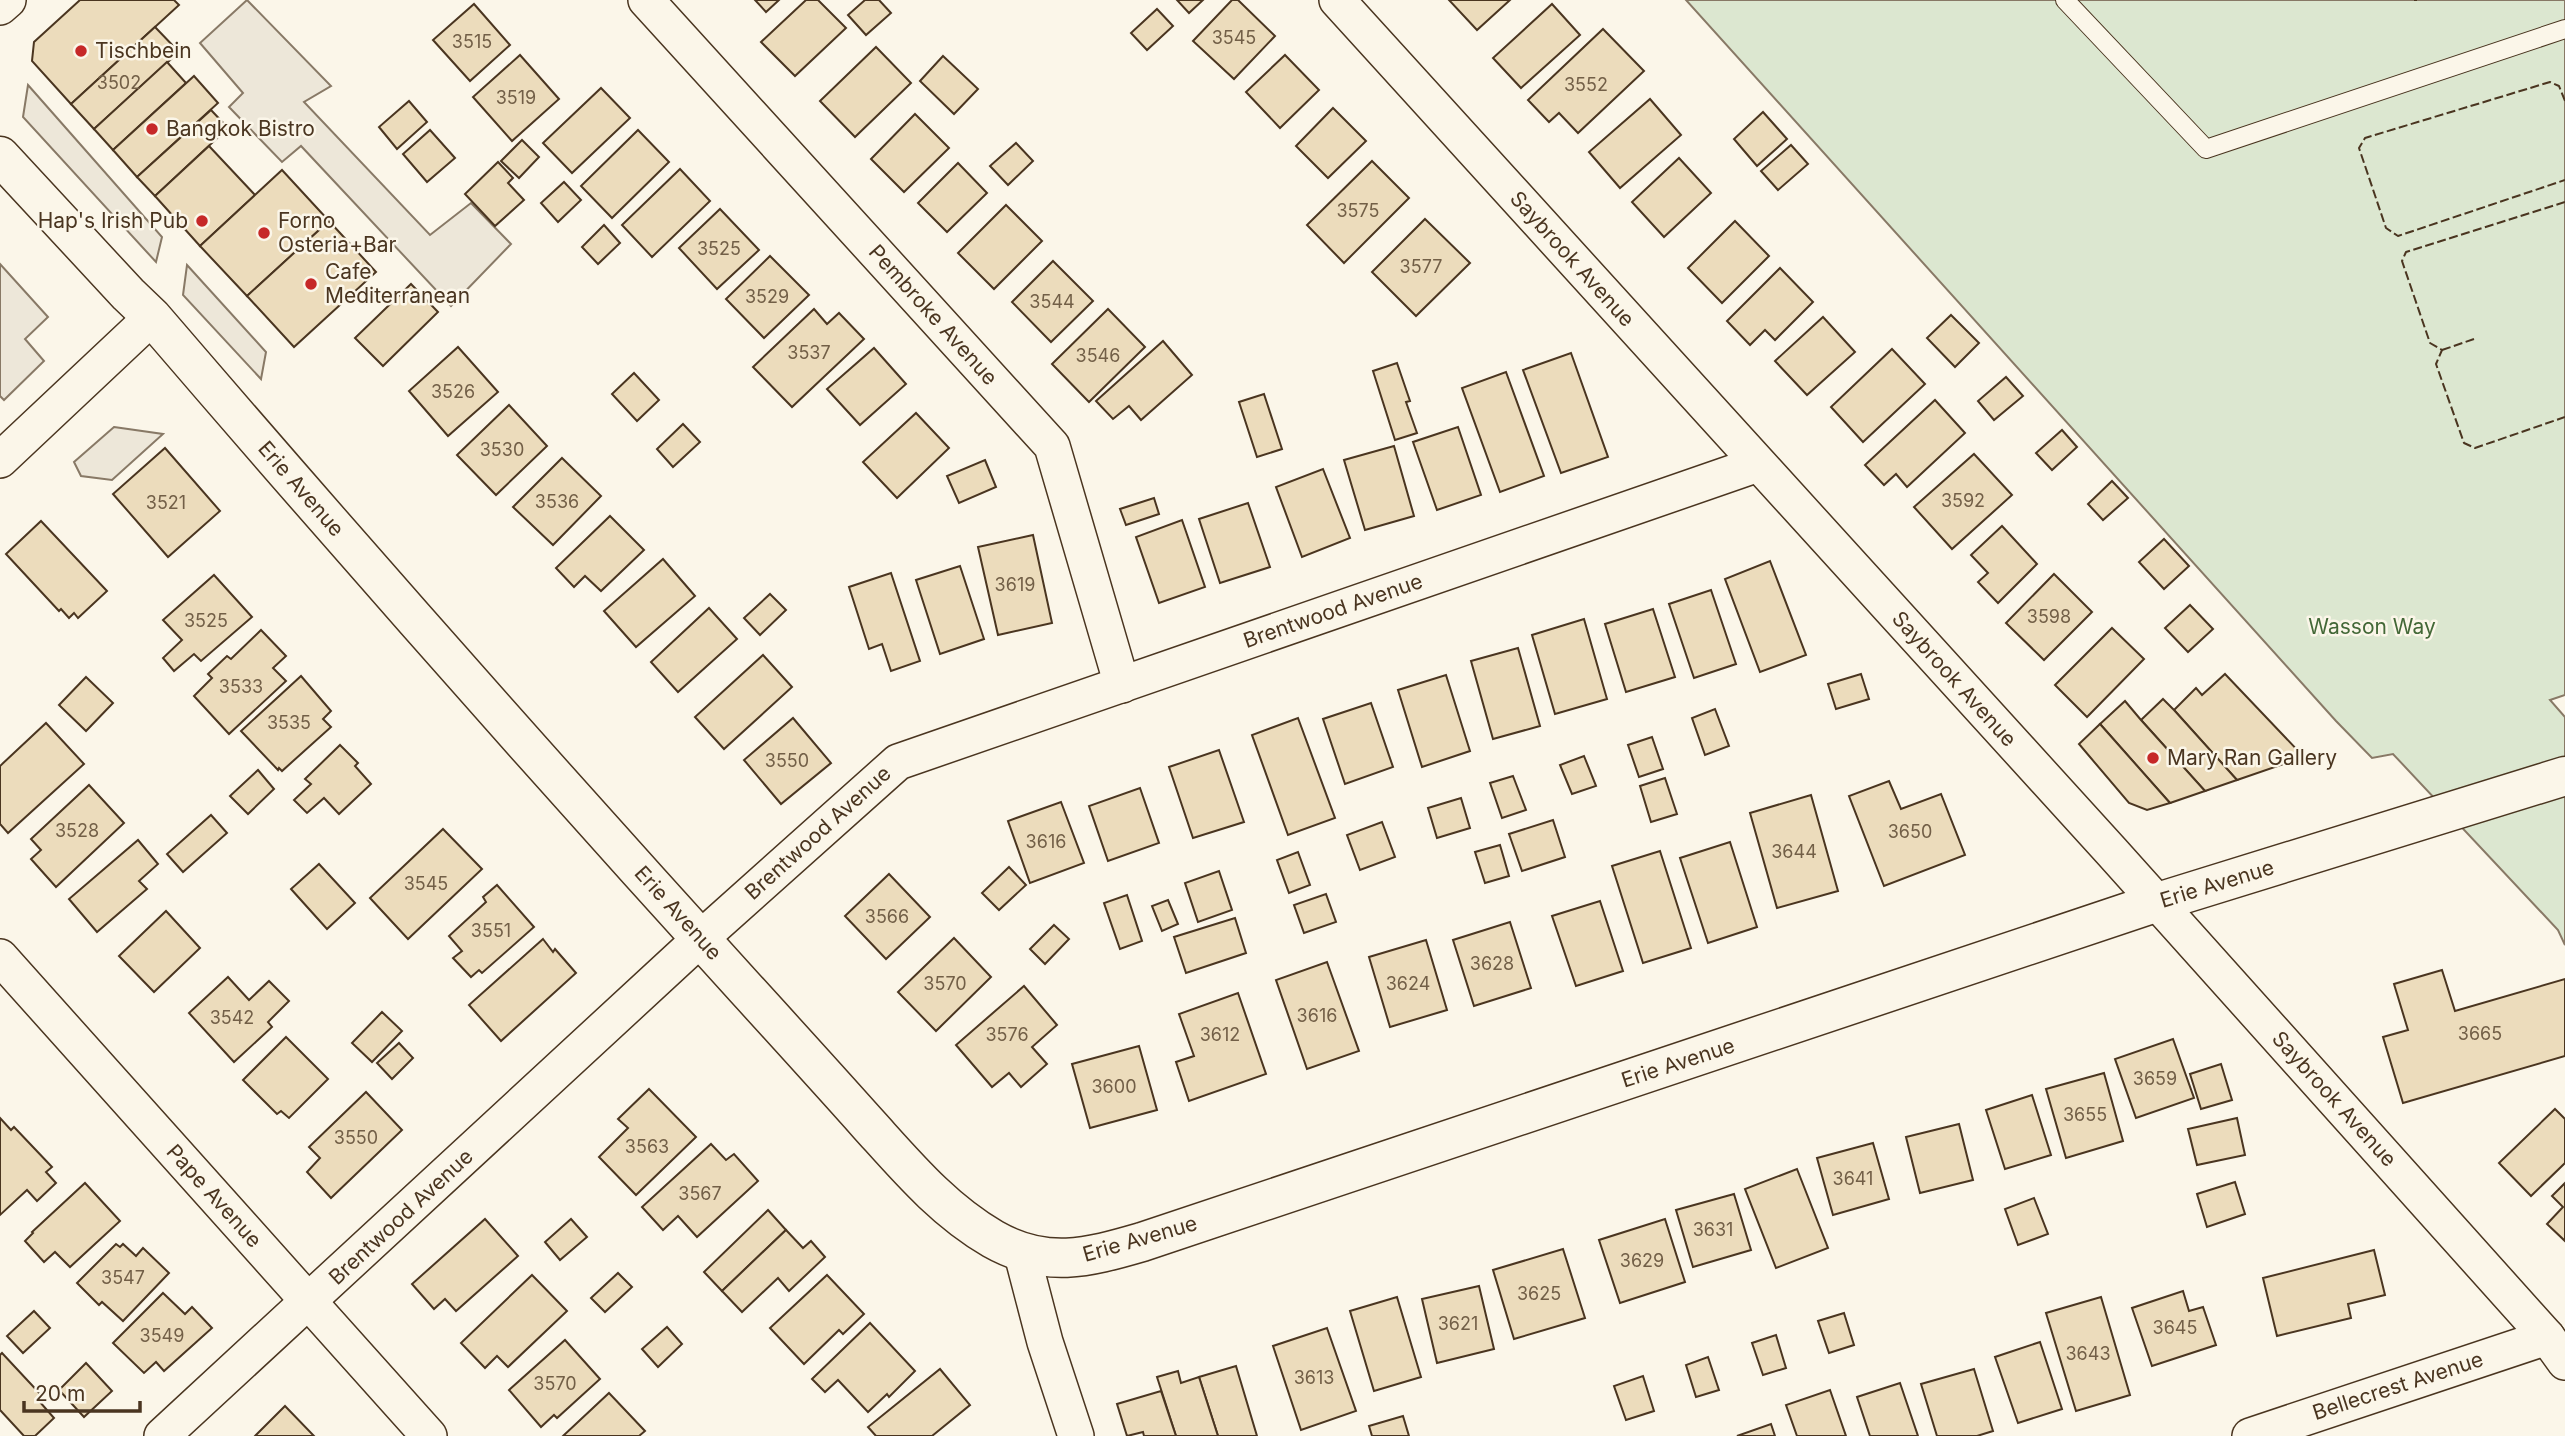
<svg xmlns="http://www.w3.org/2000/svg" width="2565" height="1436" font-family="Inter,sans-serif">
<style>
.green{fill:#dce7d0;stroke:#887966;stroke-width:2}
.parking{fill:#ede7d9;stroke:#887966;stroke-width:2}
.building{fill:#ecdcbc;stroke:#4a3520;stroke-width:2}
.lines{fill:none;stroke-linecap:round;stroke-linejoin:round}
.lane-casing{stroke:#4a3520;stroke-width:20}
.street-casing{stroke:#4a3520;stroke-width:38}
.secondary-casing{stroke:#4a3520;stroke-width:41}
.lane{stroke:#fbf6e9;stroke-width:18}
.street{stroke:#fbf6e9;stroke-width:35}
.secondary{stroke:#fbf6e9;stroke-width:38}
.fence{stroke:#4a3520;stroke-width:2;stroke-dasharray:9 3.5;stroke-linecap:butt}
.poi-dot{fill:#c62828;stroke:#fbf6e9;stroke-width:2.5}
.labels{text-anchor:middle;stroke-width:5;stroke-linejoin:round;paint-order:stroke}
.number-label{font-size:18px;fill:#725f47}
.poi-label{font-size:21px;fill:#4a3520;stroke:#fbf6e9;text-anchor:start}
.street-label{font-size:21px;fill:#4a3520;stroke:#fbf6e9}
.park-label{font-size:21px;fill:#436837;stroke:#fbf6e9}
</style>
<rect width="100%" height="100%" fill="#fbf6e9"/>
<polygon class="green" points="1686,0 2565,0 2565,695 2550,700 2565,717 2565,945 2558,930 2393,754 2372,758 2336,721"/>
<g class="parking">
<polygon points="247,0 331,86 304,102 430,235 471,203 511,244 451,306 301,146 282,162 229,107 243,93 200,43"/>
<polygon points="28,85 162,237 156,262 23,117"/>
<polygon points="0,264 48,317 25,339 44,361 4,400 0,396"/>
<polygon points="187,265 266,352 261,379 183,295"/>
<polygon points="114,427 163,434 112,480 81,476 74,462"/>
</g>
<g class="building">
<polygon points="80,0 174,0 179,5 71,104 32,61 34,42"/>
<polygon points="755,0 779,0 766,12"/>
<polygon points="806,0 818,0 846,28 795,76 761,42"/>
<polygon points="865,0 879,0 891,13 866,35 848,15"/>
<polygon points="1177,0 1203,0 1189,13"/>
<polygon points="1232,0 1238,0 1275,36 1234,79 1193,41"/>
<polygon points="1449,0 1510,0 1477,30"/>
<polygon points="474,4 510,45 470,81 433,40"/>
<polygon points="1552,4 1580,35 1521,88 1493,58"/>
<polygon points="1157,9 1173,26 1147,50 1131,33"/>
<polygon points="155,27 179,52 94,129 71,104"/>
<polygon points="1603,29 1644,71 1578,133 1559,113 1549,122 1528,100"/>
<polygon points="876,47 911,83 855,137 820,101"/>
<polygon points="520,55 559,99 512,141 473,97"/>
<polygon points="1285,55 1319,90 1280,128 1246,92"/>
<polygon points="943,56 978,89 954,114 920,81"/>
<polygon points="167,62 186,83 113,150 94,129"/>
<polygon points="194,76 218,103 137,177 113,150"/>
<polygon points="601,88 630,118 572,173 543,143"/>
<polygon points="1650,99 1681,135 1620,188 1589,152"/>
<polygon points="409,101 427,122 397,149 379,127"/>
<polygon points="1333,108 1366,141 1328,178 1296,146"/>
<polygon points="211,110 228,128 155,196 137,177"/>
<polygon points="1763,112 1787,139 1757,166 1734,139"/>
<polygon points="915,114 949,148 904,192 871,159"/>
<polygon points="430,130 455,158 427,182 403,154"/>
<polygon points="638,130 669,162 612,218 581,186"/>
<polygon points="522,140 539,157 519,178 501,161"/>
<polygon points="1016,143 1033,161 1008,185 990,166"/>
<polygon points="1791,145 1808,164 1778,190 1761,171"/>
<polygon points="209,146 255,195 200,246 155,196"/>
<polygon points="1679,158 1711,193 1664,237 1632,202"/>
<polygon points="1372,161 1409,198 1344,263 1307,225"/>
<polygon points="498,162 513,178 508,183 524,200 495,226 465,194"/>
<polygon points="958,163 987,193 947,232 918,203"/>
<polygon points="680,169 710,201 652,257 622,225"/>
<polygon points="282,170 329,221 247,296 200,246"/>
<polygon points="564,182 581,200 558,222 541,203"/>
<polygon points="1006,205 1042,241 994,289 958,253"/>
<polygon points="720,209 759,250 717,289 679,248"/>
<polygon points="1425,219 1470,263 1416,316 1372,272"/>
<polygon points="329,221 376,272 294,347 247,296"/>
<polygon points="1735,221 1769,256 1722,303 1688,268"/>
<polygon points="604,225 620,243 598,264 582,247"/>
<polygon points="770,256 809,295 764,338 726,299"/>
<polygon points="1053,261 1093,301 1051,342 1012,302"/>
<polygon points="1780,268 1813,302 1775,340 1765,330 1750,345 1727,321"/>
<polygon points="411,284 438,312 383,366 355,338"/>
<polygon points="814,309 827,324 839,313 864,339 792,407 753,367"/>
<polygon points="1108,309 1145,347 1089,402 1052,364"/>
<polygon points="1951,315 1979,343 1955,367 1927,338"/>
<polygon points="1823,317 1855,352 1807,395 1775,361"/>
<polygon points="1163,341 1192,375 1141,420 1129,406 1113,419 1096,401"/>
<polygon points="458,347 498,392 448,436 409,391"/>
<polygon points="874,348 906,384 860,425 827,389"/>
<polygon points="1892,349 1925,384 1863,442 1831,407"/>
<polygon points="1571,353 1608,457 1561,473 1523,370"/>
<polygon points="1397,363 1410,401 1406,402 1417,433 1395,440 1373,371"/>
<polygon points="1506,372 1544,476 1500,492 1462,388"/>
<polygon points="634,373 659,400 637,421 612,394"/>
<polygon points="2006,377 2023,396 1994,420 1978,401"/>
<polygon points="1264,394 1282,449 1257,457 1239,402"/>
<polygon points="1935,400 1965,433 1907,487 1896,474 1884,485 1865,465"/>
<polygon points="509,405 547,446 496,495 457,455"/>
<polygon points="916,413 949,448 897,498 863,462"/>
<polygon points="683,424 700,442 673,467 657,449"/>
<polygon points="1458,427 1481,495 1437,510 1413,442"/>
<polygon points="2062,430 2077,447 2052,470 2036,453"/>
<polygon points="1394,446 1414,516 1365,530 1344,460"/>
<polygon points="165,448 220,511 168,557 113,494"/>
<polygon points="1974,454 2012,495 1952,549 1914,507"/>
<polygon points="562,458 601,496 553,545 513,507"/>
<polygon points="985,460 996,487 959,503 947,476"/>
<polygon points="1323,469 1350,538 1302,557 1276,487"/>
<polygon points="2112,481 2128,498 2103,520 2088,504"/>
<polygon points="1154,498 1159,514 1126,525 1120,509"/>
<polygon points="1248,503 1270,567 1220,583 1199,519"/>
<polygon points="610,516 644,550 601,591 585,576 574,587 556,568"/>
<polygon points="1182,520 1205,587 1159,603 1136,537"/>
<polygon points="41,521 107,591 78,618 74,613 69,618 61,609 59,611 6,554"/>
<polygon points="2002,526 2037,564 1998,603 1978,582 1988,573 1971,555"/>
<polygon points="1033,535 1052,623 998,635 978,547"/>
<polygon points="2164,539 2189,566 2164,589 2139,562"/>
<polygon points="663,559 695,596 636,647 604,611"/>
<polygon points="1770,561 1806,655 1760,672 1725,579"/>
<polygon points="960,566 984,639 940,654 916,580"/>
<polygon points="891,573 920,661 891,671 882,644 869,649 849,587"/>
<polygon points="2054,574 2092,612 2044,660 2006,623"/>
<polygon points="214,575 252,617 201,661 194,654 174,671 163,658 182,640 163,620"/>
<polygon points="1711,590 1736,664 1694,678 1669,604"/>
<polygon points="770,594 786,610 760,635 744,618"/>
<polygon points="2190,605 2213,629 2188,652 2165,628"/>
<polygon points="709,608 737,639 678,692 651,662"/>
<polygon points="1653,609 1675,677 1626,692 1605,624"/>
<polygon points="1584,619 1607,699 1555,714 1532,635"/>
<polygon points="2112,628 2144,659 2087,717 2055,685"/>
<polygon points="261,630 286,656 273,668 286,681 229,734 194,696 212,678 208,674 227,656 231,659"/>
<polygon points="1518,648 1540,726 1493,739 1471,661"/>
<polygon points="763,655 792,687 724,749 695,717"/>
<polygon points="1861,674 1869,699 1836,709 1828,684"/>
<polygon points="2225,674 2304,757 2237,780 2174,710 2196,688 2202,695"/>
<polygon points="1446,675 1470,751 1422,767 1398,690"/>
<polygon points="301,676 331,711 323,719 331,727 282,771 279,768 278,770 241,731"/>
<polygon points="86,677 113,703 86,731 59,705"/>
<polygon points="2163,699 2174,710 2237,780 2205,791 2141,720"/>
<polygon points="2125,701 2141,720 2205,791 2170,803 2100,724"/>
<polygon points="1371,703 1393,767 1345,784 1323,719"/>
<polygon points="1715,709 1729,746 1705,755 1692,718"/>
<polygon points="793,718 831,763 781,804 744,760"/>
<polygon points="1298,718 1335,818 1288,835 1252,735"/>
<polygon points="46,723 84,764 8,833 0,824 0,766"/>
<polygon points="2100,724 2170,803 2147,810 2129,803 2079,744"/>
<polygon points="1652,737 1663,769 1639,777 1628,745"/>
<polygon points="340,745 358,763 355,766 371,784 339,814 324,798 307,813 294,800 311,784 305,779"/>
<polygon points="1219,750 1244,822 1193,838 1169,767"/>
<polygon points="1584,756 1596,786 1572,794 1560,765"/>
<polygon points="258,770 274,789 248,814 230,796"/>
<polygon points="1513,776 1526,810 1502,818 1490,783"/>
<polygon points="1665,778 1677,814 1651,822 1640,786"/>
<polygon points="1889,781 1901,809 1941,794 1965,855 1884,886 1849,796"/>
<polygon points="89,785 124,823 56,887 31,859 41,850 31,839"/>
<polygon points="1140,788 1159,843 1108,861 1089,806"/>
<polygon points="1811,795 1838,891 1777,908 1750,813"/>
<polygon points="1461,798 1470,828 1437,838 1428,808"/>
<polygon points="1061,802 1084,863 1030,883 1008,821"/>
<polygon points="211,815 227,833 183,872 167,854"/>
<polygon points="1553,820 1565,857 1522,871 1509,834"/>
<polygon points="1382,822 1395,857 1360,870 1347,835"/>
<polygon points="443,829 482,869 408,939 370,898"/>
<polygon points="138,840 158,864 139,881 147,889 97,932 69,899"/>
<polygon points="1730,842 1757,927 1708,943 1680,858"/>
<polygon points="1500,845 1509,876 1485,883 1475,852"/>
<polygon points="1660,851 1691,948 1643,963 1612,866"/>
<polygon points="1298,852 1310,885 1289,893 1277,860"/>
<polygon points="319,864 355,903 327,929 291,889"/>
<polygon points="1009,867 1026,885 999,910 982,893"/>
<polygon points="1219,871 1232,910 1198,922 1185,883"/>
<polygon points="889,874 930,917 886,959 845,916"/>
<polygon points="497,885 534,927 482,973 479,970 471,977 453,958 462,951 449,936 486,902 483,897"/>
<polygon points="1326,894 1336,922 1304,933 1294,905"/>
<polygon points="1127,895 1142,941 1120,949 1104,903"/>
<polygon points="1168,900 1178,924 1162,931 1152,906"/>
<polygon points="1600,901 1623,971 1576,986 1552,916"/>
<polygon points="166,911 200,948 154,992 119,956"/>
<polygon points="1235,918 1246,953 1186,973 1174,937"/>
<polygon points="1510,922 1531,988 1474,1006 1453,940"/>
<polygon points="1054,925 1069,939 1045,964 1030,949"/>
<polygon points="954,938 991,977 936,1031 898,992"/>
<polygon points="543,939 553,952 555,949 576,973 501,1041 469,1005"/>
<polygon points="1426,940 1447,1010 1390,1027 1369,957"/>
<polygon points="1327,962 1359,1051 1307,1069 1276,980"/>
<polygon points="2442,970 2455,1011 2565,979 2565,1056 2403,1103 2383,1037 2408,1030 2394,984"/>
<polygon points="228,977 249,1000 269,981 289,1001 268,1022 272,1027 234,1062 189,1013"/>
<polygon points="1024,986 1057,1025 1032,1047 1047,1064 1021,1087 1009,1073 992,1087 956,1045"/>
<polygon points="1238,993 1266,1074 1189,1101 1176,1062 1194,1056 1179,1014"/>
<polygon points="382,1012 402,1031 372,1062 352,1043"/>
<polygon points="286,1037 328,1079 289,1118 281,1111 277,1114 243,1080"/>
<polygon points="2173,1039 2194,1098 2136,1118 2115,1059"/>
<polygon points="399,1043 413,1058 392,1079 377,1063"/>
<polygon points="1139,1046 1157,1110 1090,1128 1072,1064"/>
<polygon points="2221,1064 2232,1100 2201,1109 2190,1074"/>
<polygon points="2104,1073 2123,1141 2066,1158 2046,1089"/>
<polygon points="649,1089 696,1137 636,1195 599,1157 628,1128 618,1119"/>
<polygon points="366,1092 402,1130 331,1198 307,1172 320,1158 309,1147"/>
<polygon points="2032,1095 2051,1155 2005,1169 1986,1110"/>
<polygon points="2555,1109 2565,1119 2565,1163 2531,1196 2499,1163"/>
<polygon points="0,1118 11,1130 14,1127 52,1167 46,1172 56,1183 37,1201 27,1190 0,1215"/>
<polygon points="2237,1118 2245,1155 2197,1165 2188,1129"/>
<polygon points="1959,1124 1973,1180 1920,1193 1906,1137"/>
<polygon points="1873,1143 1889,1199 1833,1215 1817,1158"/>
<polygon points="711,1144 726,1160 734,1154 758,1181 697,1237 678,1216 663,1230 642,1207"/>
<polygon points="1797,1169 1828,1248 1776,1268 1745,1189"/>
<polygon points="2235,1182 2245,1214 2207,1227 2197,1194"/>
<polygon points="85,1183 120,1221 70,1267 55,1252 44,1262 25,1241 33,1233 32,1232"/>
<polygon points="2565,1183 2565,1241 2547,1224 2563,1207 2552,1196"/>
<polygon points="1734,1194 1751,1250 1693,1267 1676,1210"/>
<polygon points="2034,1198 2048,1234 2018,1245 2005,1209"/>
<polygon points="768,1210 786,1230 722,1291 704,1272"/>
<polygon points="485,1219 518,1256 456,1311 445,1299 434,1309 412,1284"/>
<polygon points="571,1219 587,1237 560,1260 545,1242"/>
<polygon points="1665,1219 1685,1282 1620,1303 1599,1240"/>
<polygon points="786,1230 803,1248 811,1241 825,1257 789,1291 778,1278 742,1312 722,1291"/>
<polygon points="116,1244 120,1247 123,1244 136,1256 143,1248 169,1273 123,1321 102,1302 99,1305 77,1283"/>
<polygon points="1563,1249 1585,1318 1514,1339 1493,1270"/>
<polygon points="2374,1250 2385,1295 2348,1304 2351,1318 2277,1336 2263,1278"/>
<polygon points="618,1273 632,1287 605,1312 591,1298"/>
<polygon points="532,1275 567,1311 508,1367 497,1356 485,1368 461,1343"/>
<polygon points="827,1275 864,1314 843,1334 839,1330 804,1364 770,1328"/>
<polygon points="1479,1286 1494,1349 1437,1363 1422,1299"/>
<polygon points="2183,1291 2189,1311 2203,1307 2216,1345 2152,1366 2132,1308"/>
<polygon points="163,1293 185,1314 192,1307 212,1328 164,1371 156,1362 144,1373 113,1343"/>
<polygon points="1397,1297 1421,1377 1374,1391 1350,1311"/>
<polygon points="2101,1297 2130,1395 2076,1411 2046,1313"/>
<polygon points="34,1311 50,1328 23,1353 7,1336"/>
<polygon points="1844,1313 1854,1345 1829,1353 1818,1321"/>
<polygon points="870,1323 915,1371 889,1397 887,1394 868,1412 838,1380 825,1392 812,1379"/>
<polygon points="667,1327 682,1344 658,1367 642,1349"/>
<polygon points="1327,1328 1356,1411 1301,1430 1273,1346"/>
<polygon points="1776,1335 1786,1368 1763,1375 1752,1343"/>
<polygon points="565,1340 600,1379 557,1418 554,1415 541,1427 509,1390"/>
<polygon points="2040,1342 2062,1409 2018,1423 1995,1357"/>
<polygon points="2,1353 43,1397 39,1401 54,1418 35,1436 24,1436 0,1410 0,1355"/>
<polygon points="1708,1357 1719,1390 1696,1397 1686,1365"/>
<polygon points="86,1363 112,1391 84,1417 59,1390"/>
<polygon points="1236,1366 1257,1436 1218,1436 1199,1377"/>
<polygon points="940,1369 970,1405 932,1436 876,1436 868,1427"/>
<polygon points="1974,1369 1993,1431 1977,1436 1937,1436 1921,1384"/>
<polygon points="1178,1371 1181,1383 1199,1377 1218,1436 1176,1436 1157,1377"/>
<polygon points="1643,1376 1654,1411 1626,1420 1614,1386"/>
<polygon points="1900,1383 1918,1436 1870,1436 1857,1397"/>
<polygon points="1830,1390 1846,1436 1797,1436 1786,1405"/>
<polygon points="1161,1391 1176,1436 1144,1436 1143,1432 1127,1436 1117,1404"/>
<polygon points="609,1393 645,1431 639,1436 563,1436"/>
<polygon points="285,1406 314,1436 255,1436"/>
<polygon points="1403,1416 1409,1436 1372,1436 1369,1426"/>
<polygon points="1771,1424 1775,1436 1737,1436"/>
</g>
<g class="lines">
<defs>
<polyline id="lane" points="2065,0 2206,149 2565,29"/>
<g id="street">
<polyline points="646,0 1052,446 1122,685"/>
<polyline points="1337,0 2112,852 2547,1337 2565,1362"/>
<polyline points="0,7 8,0"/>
<polyline points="0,460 152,317"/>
<polyline points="0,957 429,1436"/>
<polyline points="1022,1254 1045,1342 1076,1436"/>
<polyline points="162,1436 700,939 898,762 1758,464"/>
<polyline points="2250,1436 2547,1337"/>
</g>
<path id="secondary" d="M0,156L128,294L152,317C347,544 545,768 746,989C787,1034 828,1079 869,1125C907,1167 943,1210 993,1239C1046,1269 1087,1258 1142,1242L2158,902L2565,776"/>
</defs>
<use href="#lane" class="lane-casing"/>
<use href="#street" class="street-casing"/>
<use href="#secondary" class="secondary-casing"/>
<use href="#lane" class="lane"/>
<use href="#street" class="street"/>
<use href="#secondary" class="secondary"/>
<g class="fence">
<polyline points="2414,0 2417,0"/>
<polyline points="2565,101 2559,86 2550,82 2365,138 2359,148 2386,228 2398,236 2565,180"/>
<polyline points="2565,202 2406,252 2402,261 2430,343 2442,350 2436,364 2464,443 2475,448 2565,417"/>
<polyline points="2442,350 2474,339"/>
</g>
</g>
<g class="poi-dot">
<circle cx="81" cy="51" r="7"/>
<circle cx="152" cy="129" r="7"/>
<circle cx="202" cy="221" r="7"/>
<circle cx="264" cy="233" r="7"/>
<circle cx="311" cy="284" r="7"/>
<circle cx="2153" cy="758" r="7"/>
</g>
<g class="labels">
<g class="number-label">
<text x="1234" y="44">3545</text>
<text x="472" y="48">3515</text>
<text x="119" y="89">3502</text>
<text x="1586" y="91">3552</text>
<text x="516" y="104">3519</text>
<text x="1358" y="217">3575</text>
<text x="719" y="255">3525</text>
<text x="1421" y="273">3577</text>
<text x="767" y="303">3529</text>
<text x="1052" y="308">3544</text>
<text x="809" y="359">3537</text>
<text x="1098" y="362">3546</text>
<text x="453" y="398">3526</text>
<text x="502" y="456">3530</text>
<text x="1963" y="507">3592</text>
<text x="557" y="508">3536</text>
<text x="166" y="509">3521</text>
<text x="1015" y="591">3619</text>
<text x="2049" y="623">3598</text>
<text x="206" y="627">3525</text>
<text x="241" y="693">3533</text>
<text x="289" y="729">3535</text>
<text x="787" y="767">3550</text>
<text x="77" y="837">3528</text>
<text x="1910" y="838">3650</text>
<text x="1046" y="848">3616</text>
<text x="1794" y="858">3644</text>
<text x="426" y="890">3545</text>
<text x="887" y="923">3566</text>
<text x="491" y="937">3551</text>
<text x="1492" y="970">3628</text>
<text x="945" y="990">3570</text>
<text x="1408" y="990">3624</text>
<text x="1317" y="1022">3616</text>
<text x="232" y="1024">3542</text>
<text x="2480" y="1040">3665</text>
<text x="1007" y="1041">3576</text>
<text x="1220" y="1041">3612</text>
<text x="2155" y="1085">3659</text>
<text x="1114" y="1093">3600</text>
<text x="2085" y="1121">3655</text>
<text x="356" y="1144">3550</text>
<text x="647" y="1153">3563</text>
<text x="1853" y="1185">3641</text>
<text x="700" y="1200">3567</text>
<text x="1713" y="1236">3631</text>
<text x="1642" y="1267">3629</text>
<text x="123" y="1284">3547</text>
<text x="1539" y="1300">3625</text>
<text x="1458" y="1330">3621</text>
<text x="2175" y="1334">3645</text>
<text x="162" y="1342">3549</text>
<text x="2088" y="1360">3643</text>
<text x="1314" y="1384">3613</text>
<text x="555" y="1390">3570</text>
</g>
<g class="poi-label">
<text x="95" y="58">Tischbein</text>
<text x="166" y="136">Bangkok Bistro</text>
<text x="188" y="228" text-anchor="end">Hap's Irish Pub</text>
<text x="278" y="228">Forno<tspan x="278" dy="24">Osteria+Bar</tspan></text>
<text x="325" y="279">Cafe<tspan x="325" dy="24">Mediterranean</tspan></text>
<text x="2167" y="765">Mary Ran Gallery</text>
</g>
<g class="street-label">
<text transform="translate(1572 259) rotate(48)" y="7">Saybrook Avenue</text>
<text transform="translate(933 315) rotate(48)" y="7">Pembroke Avenue</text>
<text transform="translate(301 489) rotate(49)" y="7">Erie Avenue</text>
<text transform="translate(1333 611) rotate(-19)" y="7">Brentwood Avenue</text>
<text transform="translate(1954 679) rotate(48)" y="7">Saybrook Avenue</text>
<text transform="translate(818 833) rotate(-42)" y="7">Brentwood Avenue</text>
<text transform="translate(2217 884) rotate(-17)" y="7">Erie Avenue</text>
<text transform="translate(678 913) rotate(48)" y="7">Erie Avenue</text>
<text transform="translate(1678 1063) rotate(-18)" y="7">Erie Avenue</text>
<text transform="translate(2334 1099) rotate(48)" y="7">Saybrook Avenue</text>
<text transform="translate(214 1196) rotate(48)" y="7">Pape Avenue</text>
<text transform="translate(401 1217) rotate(-43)" y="7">Brentwood Avenue</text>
<text transform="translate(1140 1239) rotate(-16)" y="7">Erie Avenue</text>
<text transform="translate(2398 1386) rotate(-18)" y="7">Bellecrest Avenue</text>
</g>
<g class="park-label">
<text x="2372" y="634">Wasson Way</text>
</g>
</g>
<path d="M24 1401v10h116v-10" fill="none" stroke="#4a3520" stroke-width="3.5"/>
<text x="35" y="1401" font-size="21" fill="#4a3520" stroke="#fbf6e9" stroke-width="5" paint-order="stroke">20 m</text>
</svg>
